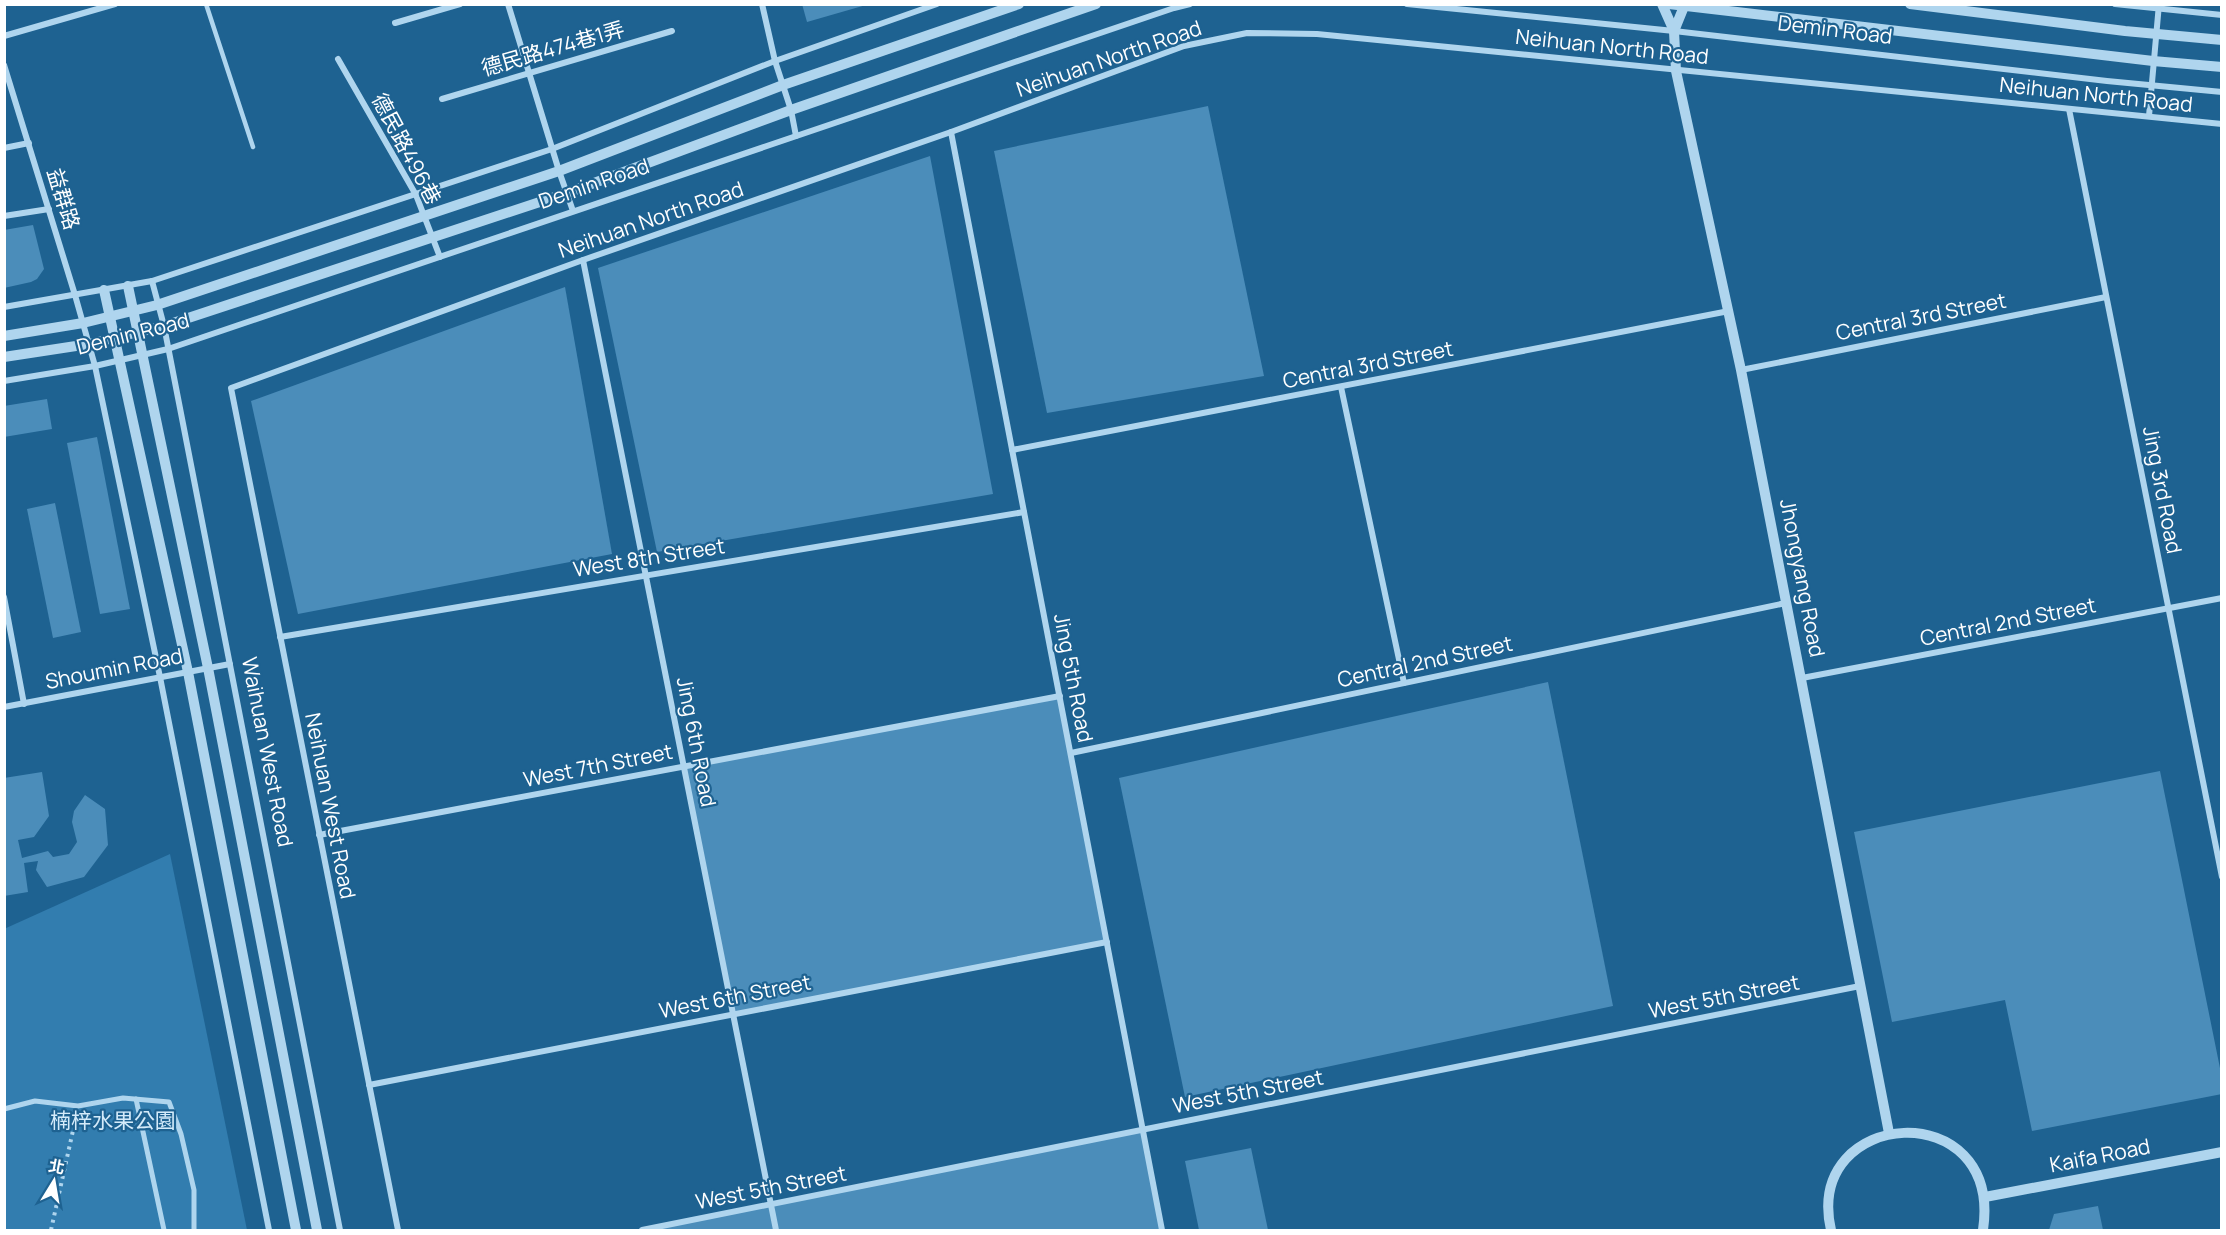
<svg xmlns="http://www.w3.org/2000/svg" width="2226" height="1235" font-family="Manrope,'Noto Sans TC',sans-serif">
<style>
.green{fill:#327daf}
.building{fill:#4b8dba}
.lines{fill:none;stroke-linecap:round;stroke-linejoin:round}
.path{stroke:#afd5ee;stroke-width:4;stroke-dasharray:3 4.5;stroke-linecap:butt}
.service{stroke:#afd5ee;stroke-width:4.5}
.pedestrian{stroke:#afd5ee;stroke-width:5}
.minor{stroke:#afd5ee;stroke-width:6}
.tertiary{stroke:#afd5ee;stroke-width:10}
.labels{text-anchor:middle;stroke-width:4.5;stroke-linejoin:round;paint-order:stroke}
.street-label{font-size:21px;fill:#fff;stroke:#1e6291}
.park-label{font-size:21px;fill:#d4ebfa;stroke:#1e6291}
</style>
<rect width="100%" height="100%" fill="#1e6291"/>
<polygon class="green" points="170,854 247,1230 5,1230 4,929"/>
<g class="building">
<polygon points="802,4 866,4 866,5 807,22"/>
<polygon points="1208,106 1264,376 1047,413 994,151"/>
<polygon points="930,156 993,494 657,552 598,268"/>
<polygon points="33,225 44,269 37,279 31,282 4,288 4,230"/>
<polygon points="565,287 612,554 298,614 251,401"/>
<polygon points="47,399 52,429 4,437 4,406"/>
<polygon points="97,437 130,609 100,614 67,443"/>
<polygon points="55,503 81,632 53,638 27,509"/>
<polygon points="1548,682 1613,1006 1185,1097 1119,778"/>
<polygon points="1060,696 1107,942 733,1015 684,767"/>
<polygon points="2160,771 2222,1078 2222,1094 2032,1131 2005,1000 1892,1022 1854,832"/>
<polygon points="42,772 49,816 34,837 18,840 22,858 48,851 53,857 69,854 77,842 72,822 74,811 85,795 105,809 108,845 84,877 47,887 36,870 38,861 24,863 28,892 4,896 4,856 6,856 4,778"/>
<polygon points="1143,1130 1162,1230 647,1230"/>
<polygon points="1251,1148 1268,1230 1199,1230 1185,1161"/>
<polygon points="2098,1206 2103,1230 2049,1230 2054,1214"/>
</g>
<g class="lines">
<polyline class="path" points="51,1230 76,1117"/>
<polyline class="service" points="206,4 253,147"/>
<g class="pedestrian">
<polyline points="136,1099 164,1230"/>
<polyline points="4,1109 35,1101 78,1106 123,1098 169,1102 181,1134 194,1190 194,1230"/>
</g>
<g class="minor">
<polyline points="508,4 559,171 573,211"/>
<polyline points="762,4 775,61 791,110 796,136"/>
<polyline points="1407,4 1674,31 2107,81 2222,92"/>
<polyline points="2115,4 2222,15"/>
<polyline points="395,23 460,4"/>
<polyline points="4,36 115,4"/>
<polyline points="338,59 416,195 440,257"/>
<polyline points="4,65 75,295 95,366 160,677 269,1230"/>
<polyline points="442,99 672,31"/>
<polyline points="2069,109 2222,877"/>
<polyline points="2149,116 2159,4"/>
<polyline points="951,132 1162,1230"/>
<polyline points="4,148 29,143"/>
<polyline points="4,216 49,209"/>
<polyline points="583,260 776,1230"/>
<polyline points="152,281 164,326 340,1230"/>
<polyline points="4,307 152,281 552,149 775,61 937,4"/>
<polyline points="1741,370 2106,297"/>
<polyline points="4,381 95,366 168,349 1174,8 1190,4"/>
<polyline points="1341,387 1404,683"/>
<polyline points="1012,450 1729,311"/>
<polyline points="4,597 24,704"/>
<polyline points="280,637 1024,512"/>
<polyline points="1802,678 2222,598"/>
<polyline points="4,707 230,664"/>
<polyline points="1071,753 1786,603"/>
<polyline points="319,835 1060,696"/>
<polyline points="369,1085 1107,942"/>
<polyline points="398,1230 231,388 583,260 951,132 1184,46 1247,33 1317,34 2222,124"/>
<polyline points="642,1230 1860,986"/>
</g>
<g class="tertiary">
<polyline points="1662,4 1674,31 1676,71 1741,370 1889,1133"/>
<polyline points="1669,4 2153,61 2222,67"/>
<polyline points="1910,4 2125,31 2222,40"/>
<polyline points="1674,31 1685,4"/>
<polyline points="128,286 208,668 317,1230"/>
<polyline points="104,290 188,672 296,1230"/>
<polyline points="4,336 83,323 157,305 559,171 783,85 1019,4"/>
<polyline points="4,357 89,344 164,326 567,193 791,110 1096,4"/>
<polyline points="1985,1197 2222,1152"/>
<path d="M1831,1230C1803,1107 2003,1094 1983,1230"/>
</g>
</g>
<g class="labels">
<g class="street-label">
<text transform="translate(1835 30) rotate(7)" y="7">Demin Road</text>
<text transform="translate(1612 47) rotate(6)" y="7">Neihuan North Road</text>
<text transform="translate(553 49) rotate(-16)" y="7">德民路474巷1弄</text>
<text transform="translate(1109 59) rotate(-19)" y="7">Neihuan North Road</text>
<text transform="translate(2096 95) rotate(6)" y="7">Neihuan North Road</text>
<text transform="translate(406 149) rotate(62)" y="7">德民路496巷</text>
<text transform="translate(594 184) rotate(-19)" y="7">Demin Road</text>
<text transform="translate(63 199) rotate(73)" y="7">益群路</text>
<text transform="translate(651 220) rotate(-19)" y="7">Neihuan North Road</text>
<text transform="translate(1921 317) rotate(-11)" y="7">Central 3rd Street</text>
<text transform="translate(133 334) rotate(-14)" y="7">Demin Road</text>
<text transform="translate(1368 365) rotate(-11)" y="7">Central 3rd Street</text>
<text transform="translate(2162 490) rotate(79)" y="7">Jing 3rd Road</text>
<text transform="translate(649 558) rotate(-9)" y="7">West 8th Street</text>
<text transform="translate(1802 578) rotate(79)" y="7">Jhongyang Road</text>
<text transform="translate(2008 622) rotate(-11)" y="7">Central 2nd Street</text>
<text transform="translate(1425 662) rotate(-12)" y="7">Central 2nd Street</text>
<text transform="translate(114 669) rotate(-11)" y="7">Shoumin Road</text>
<text transform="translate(1073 678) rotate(79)" y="7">Jing 5th Road</text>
<text transform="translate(696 742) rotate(79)" y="7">Jing 6th Road</text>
<text transform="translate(267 752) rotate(79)" y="7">Waihuan West Road</text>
<text transform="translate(598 766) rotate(-11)" y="7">West 7th Street</text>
<text transform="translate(330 806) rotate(79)" y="7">Neihuan West Road</text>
<text transform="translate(735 997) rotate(-11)" y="7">West 6th Street</text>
<text transform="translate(1724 997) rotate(-11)" y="7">West 5th Street</text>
<text transform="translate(1248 1092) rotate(-11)" y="7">West 5th Street</text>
<text transform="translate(2100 1156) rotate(-11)" y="7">Kaifa Road</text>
<text transform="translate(771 1188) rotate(-11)" y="7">West 5th Street</text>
</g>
<g class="park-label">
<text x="113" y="1128">楠梓水果公園</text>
</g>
</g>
<rect width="2226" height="1235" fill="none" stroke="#ffffff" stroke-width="12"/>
<g transform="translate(54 1181) rotate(11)" stroke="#1e6291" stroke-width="4.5" paint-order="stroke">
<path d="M0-4.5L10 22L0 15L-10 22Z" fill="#ffffff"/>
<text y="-9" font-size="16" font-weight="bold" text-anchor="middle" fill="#ffffff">北</text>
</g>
</svg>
